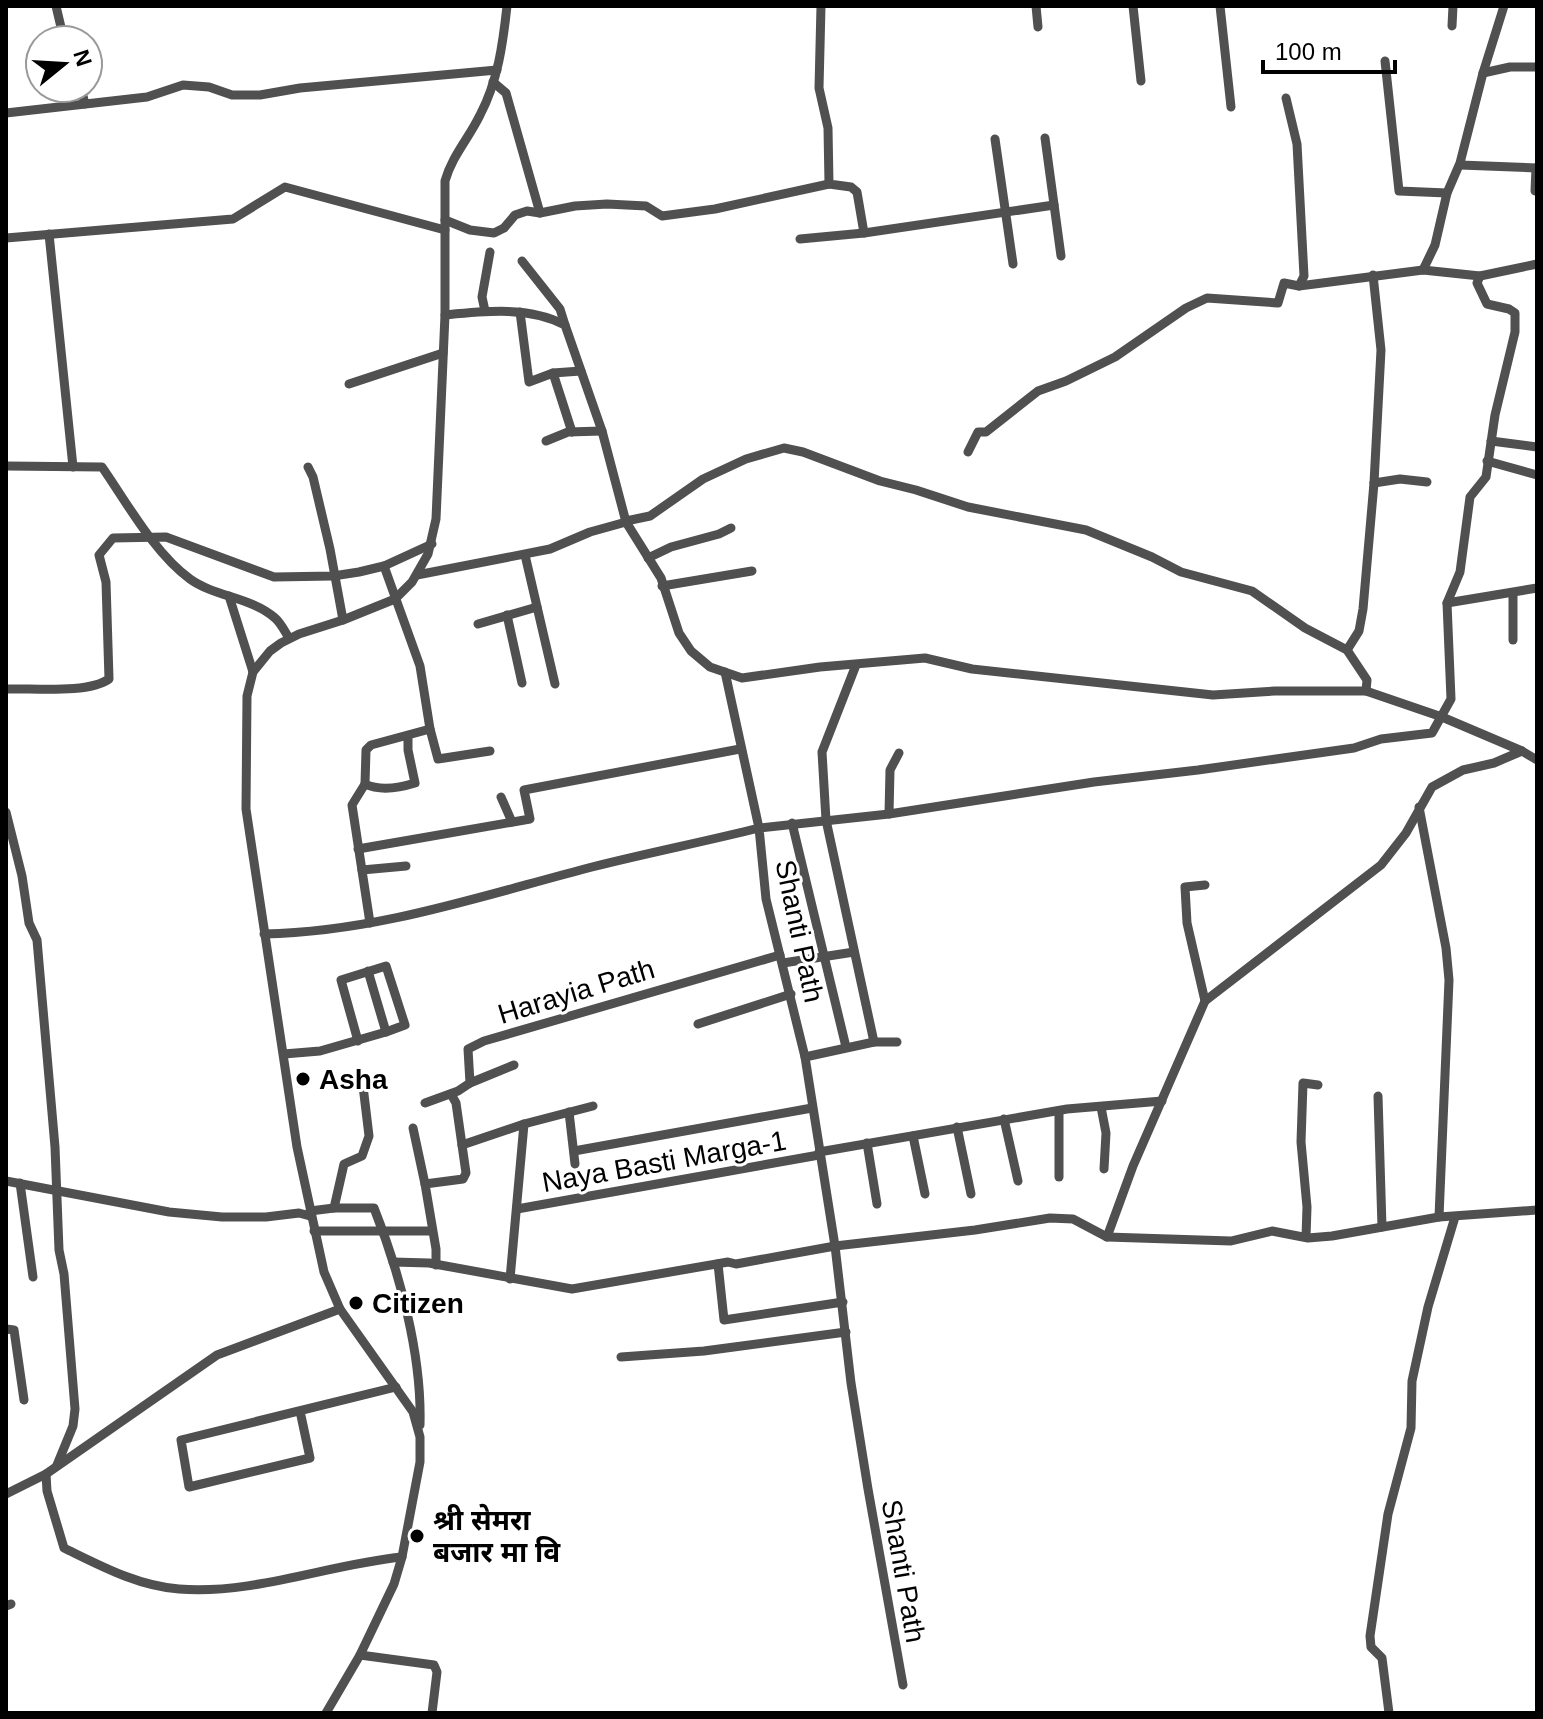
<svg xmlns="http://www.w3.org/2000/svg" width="1543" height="1719" font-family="Arial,'Noto Sans Devanagari',sans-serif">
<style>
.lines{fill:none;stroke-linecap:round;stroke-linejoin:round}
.minor{stroke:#505050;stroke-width:9}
.poi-dot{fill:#000;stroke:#fff;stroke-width:3}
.labels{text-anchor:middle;stroke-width:6;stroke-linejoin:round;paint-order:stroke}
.street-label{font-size:28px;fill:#000;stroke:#fff}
.poi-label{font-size:28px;font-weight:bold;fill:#000;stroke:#fff;text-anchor:start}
</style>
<rect width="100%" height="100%" fill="#fff"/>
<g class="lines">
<g class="minor">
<polyline points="56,6 64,40"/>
<polyline points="821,6 819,88 828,128 829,184 851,187 857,192 864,233"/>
<polyline points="1036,6 1038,27"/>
<polyline points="1133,6 1141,81"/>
<polyline points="1220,6 1231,107"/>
<polyline points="1452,26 1453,6"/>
<polyline points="1385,61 1399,191 1447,193"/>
<polyline points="1483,73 1510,67 1537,67"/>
<polyline points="493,82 506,93 540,213"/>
<polyline points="81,88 85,104"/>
<polyline points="1286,98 1297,144 1304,276 1299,286"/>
<polyline points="6,113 147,97 183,85 209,87 232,95 260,95 300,88 497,70"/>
<polyline points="1045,138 1061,256"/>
<polyline points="995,139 1013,264"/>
<polyline points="1460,165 1537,168"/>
<polyline points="1535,191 1536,168"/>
<polyline points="445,220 470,230 494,233 504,228 515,215 527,211 540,213 575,206 607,204 646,206 662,216 715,209 829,184"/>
<polyline points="49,234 73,467"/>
<polyline points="6,238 233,219 285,187 445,230"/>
<polyline points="800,239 864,233 1054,205"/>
<polyline points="522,261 560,309 565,325"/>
<polyline points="1423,270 1435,245 1447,193 1460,163 1483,73 1504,6"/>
<polyline points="485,311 482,297 490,252"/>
<polyline points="520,312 529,382 553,373 581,371"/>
<path d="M445,315C485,311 529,306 565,325L602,431L626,522L661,578L679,633L691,651L710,667L742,678L820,667L925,658L972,669L1213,695L1275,691H1366L1442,717L1522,751L1537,760"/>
<polyline points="553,373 572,432"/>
<polyline points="349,384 443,353"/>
<polyline points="546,441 568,432 602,431"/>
<polyline points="1491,441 1537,447"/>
<polyline points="968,452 978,432 986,432 1038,391 1066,381 1115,357 1186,308 1207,298 1278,303 1284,283 1299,286 1423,270 1480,276 1537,264"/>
<polyline points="1487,461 1537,475"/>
<path d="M6,466L102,467C127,503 155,554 190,579C215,597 251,597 275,618C281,623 285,632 289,638"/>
<polyline points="308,467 313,477 330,549 343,620"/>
<polyline points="1374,483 1400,479 1427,482"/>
<polyline points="626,521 650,516 703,479 746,459 784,448 803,452 880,481 916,490 968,507 1086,530 1152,557 1181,572 1252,591 1305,628 1347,650 1367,680 1366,691"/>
<polyline points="525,555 555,684"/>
<polyline points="648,558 671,547 719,534 731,528"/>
<polyline points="384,566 420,666 430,729 438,759 490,751"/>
<polyline points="417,575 550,549 590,532 626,522"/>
<polyline points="662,586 752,571"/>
<polyline points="229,596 253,672"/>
<polyline points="1447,603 1537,588"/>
<polyline points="507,615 522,683"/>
<polyline points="478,624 537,607"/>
<polyline points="1513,640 1513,593"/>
<polyline points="1347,650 1359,631 1363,609 1374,483 1381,350 1373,275"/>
<polyline points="856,665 822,752 826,820 874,1042"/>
<path d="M6,689C33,688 88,694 109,679L106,582L99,555L113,538L166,537L274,577L333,576L359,572L384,566L432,544"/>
<path d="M408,735V750L415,783C399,788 380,791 365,784L366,750L371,745L430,729"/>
<polyline points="365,784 352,805 370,923"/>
<polyline points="501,797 512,822"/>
<polyline points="1419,807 1446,948 1449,980 1439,1217"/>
<polyline points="6,812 22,876 29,923 37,940 55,1147 59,1250 64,1274 75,1409 73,1426 57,1465"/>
<polyline points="889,814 890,770 899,753"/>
<polyline points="792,823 846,1047"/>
<polyline points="358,849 530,819 524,790 740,749"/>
<polyline points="362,870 406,866"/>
<polyline points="1205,885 1185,887 1187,923 1205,1001"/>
<path d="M264,934C377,932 484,895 592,867C647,853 703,842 759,828L725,672"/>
<polyline points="783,963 854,952"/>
<polyline points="698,1024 791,994"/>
<polyline points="358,1041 341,980 386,966 405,1025 386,1032 368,971"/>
<polyline points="284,1054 320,1051 386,1032"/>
<polyline points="805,1057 874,1042 897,1042"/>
<polyline points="470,1083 514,1065"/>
<polyline points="1378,1096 1382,1227"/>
<polyline points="425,1103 458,1091 470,1083 468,1049 484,1041 780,955"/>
<polyline points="1101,1107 1106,1133 1104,1169"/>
<polyline points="569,1112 575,1164"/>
<polyline points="1004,1119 1018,1181"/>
<polyline points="957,1127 971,1194"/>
<polyline points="413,1128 425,1184"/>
<polyline points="913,1136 925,1194"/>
<polyline points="867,1143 877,1204"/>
<polyline points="462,1145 524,1124 593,1106"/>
<polyline points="574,1151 812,1108"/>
<polyline points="819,1152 1067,1109 1162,1101"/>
<polyline points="1059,1177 1059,1112"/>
<polyline points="6,1181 169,1212 222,1217 266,1217 299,1213 310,1216"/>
<polyline points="20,1183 33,1277"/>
<polyline points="334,1208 344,1164 362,1156 369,1136 363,1086"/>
<polyline points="517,1209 819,1155"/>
<path d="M310,1211L334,1208H374C400,1274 422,1355 420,1425"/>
<polyline points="314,1231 432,1231"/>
<polyline points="1107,1237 1133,1166 1205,1001 1381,865 1406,833 1432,787 1463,770 1494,763 1522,751"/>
<polyline points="1306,1237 1307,1207 1301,1142 1303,1083 1318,1085"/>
<polyline points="393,1262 429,1263 572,1289 728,1262 736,1264 835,1246 975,1230 1050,1218 1073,1219 1107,1237 1231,1241 1272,1231 1308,1238 1332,1236 1439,1217 1537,1210"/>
<polyline points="718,1264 724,1320 843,1302"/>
<polyline points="436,1265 436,1249 425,1184 463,1179 466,1173 456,1103 451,1094"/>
<polyline points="510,1279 524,1124"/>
<polyline points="6,1329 14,1330 24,1400"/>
<polyline points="621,1357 704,1351 846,1332"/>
<polyline points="300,1411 310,1458 189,1487 181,1440 396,1387"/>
<path d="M46,1474L47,1491L64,1548C101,1566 138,1586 179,1589C253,1595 330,1564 402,1557"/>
<polyline points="6,1494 46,1474 217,1355 340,1309"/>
<polyline points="6,1606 11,1604"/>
<polyline points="360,1655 434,1665 437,1672 432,1713"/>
<polyline points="903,1685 868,1489 851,1383 835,1246 805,1057 766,899 759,828 889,814 1094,782 1198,770 1354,748 1381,739 1432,733 1451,699 1447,603 1460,572 1470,497 1486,477 1495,415 1515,332 1515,313 1509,309 1487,304 1477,283 1480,276"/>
<path d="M326,1713L360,1655L394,1584L402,1557L420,1462V1437L413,1412L340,1309L324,1272L297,1147L246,809L247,696L253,672L270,651L281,643L299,634L343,620L395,599L412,582L428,554L436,519L445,315V181C452,156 469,138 480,115C498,81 503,43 507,6"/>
<polyline points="1389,1713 1382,1658 1371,1647 1370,1636 1388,1514 1411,1428 1412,1381 1428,1307 1455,1217"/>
</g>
</g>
<g class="poi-dot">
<circle cx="303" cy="1079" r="8"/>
<circle cx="356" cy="1303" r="8"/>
<circle cx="417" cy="1536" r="8"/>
</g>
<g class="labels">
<g class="street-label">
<text transform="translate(800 931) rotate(78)" y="10">Shanti Path</text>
<text transform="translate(576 991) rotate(-17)" y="10">Harayia Path</text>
<text transform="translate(664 1161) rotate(-10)" y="10">Naya Basti Marga-1</text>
<text transform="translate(904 1571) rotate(80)" y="10">Shanti Path</text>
</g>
<g class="poi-label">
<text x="319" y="1089">Asha</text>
<text x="372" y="1313">Citizen</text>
<text x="433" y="1530">श्री सेमरा<tspan x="433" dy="32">बजार मा वि</tspan></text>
</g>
</g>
<rect width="1543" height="1719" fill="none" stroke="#000000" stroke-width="16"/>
<g transform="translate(64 64) rotate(72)"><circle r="38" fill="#ffffff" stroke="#999999" stroke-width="2"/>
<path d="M0-6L14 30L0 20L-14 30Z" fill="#000000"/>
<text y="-12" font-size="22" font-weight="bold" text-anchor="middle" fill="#000000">N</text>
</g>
<path d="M1263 60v12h132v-12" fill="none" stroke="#000000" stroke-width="4"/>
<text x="1275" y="60" font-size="24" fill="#000000" stroke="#ffffff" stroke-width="6" paint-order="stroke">100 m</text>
</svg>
